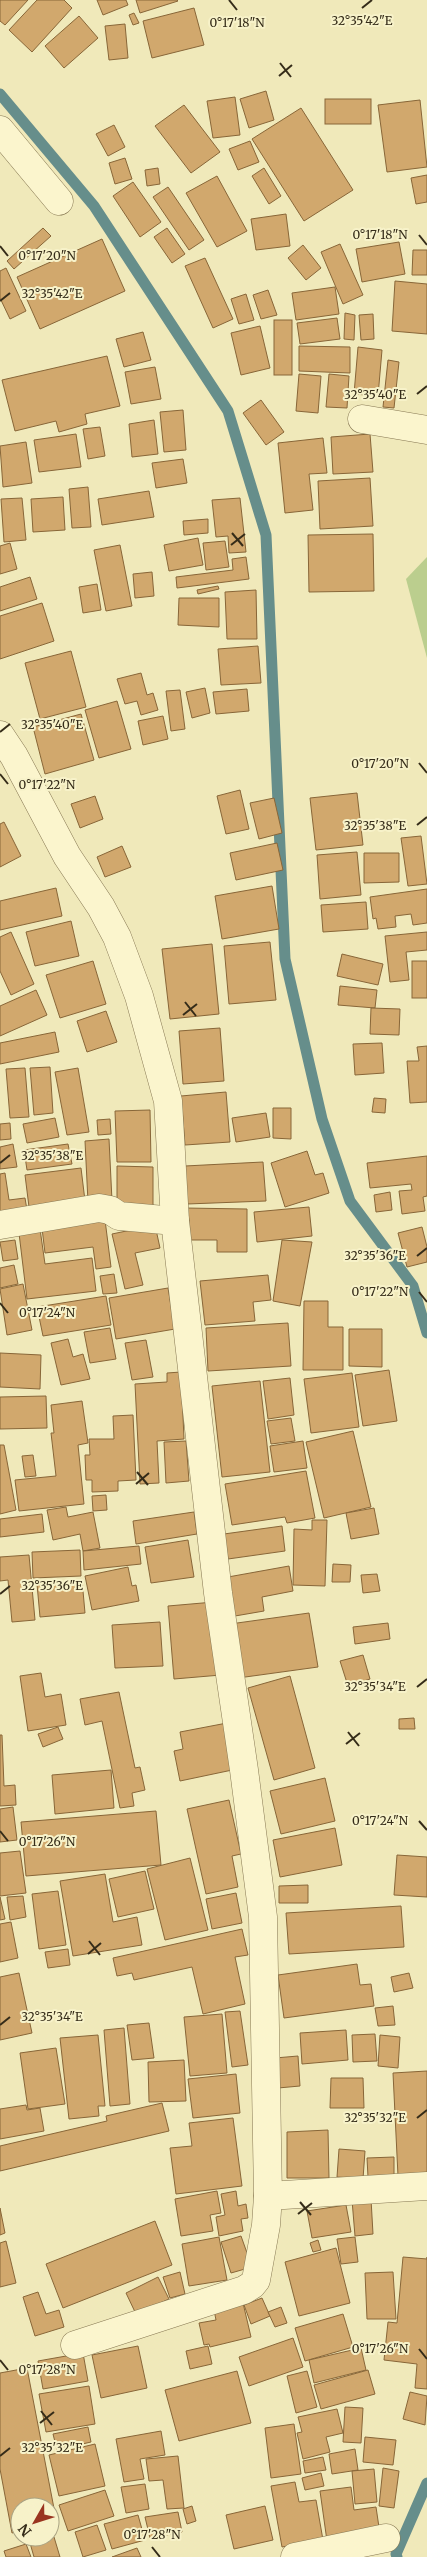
<svg xmlns="http://www.w3.org/2000/svg" width="427" height="2557" font-family="Merriweather,serif">
<style>
.green{fill:#bbce8e}
.lines{fill:none;stroke-linecap:round;stroke-linejoin:round}
.stream{stroke:#668e8b;stroke-width:11}
.building{fill:#d1a86d;stroke:#886638}
.minor-casing{stroke:#877853;stroke-width:29}
.minor{stroke:#fbf5cd;stroke-width:28}
.ticks{fill:none;stroke:#352c19;stroke-width:2}
.ticks-label{font-size:12px;text-anchor:middle;fill:#352c19;stroke:#f7f2c9;stroke-width:4;stroke-linejoin:round;paint-order:stroke}
</style>
<rect width="100%" height="100%" fill="#f0e9ba"/>
<polygon class="green" points="427,557 427,658 406,579"/>
<g class="lines">
<g class="stream">
<polyline points="0,94 94,206 228,411 266,535 285,959 322,1119 350,1201 413,1286 427,1333"/>
<polyline points="397,2557 396,2554 427,2483"/>
</g>
</g>
<g class="building">
<polygon points="0,0 28,0 5,25 0,21"/>
<polygon points="37,0 64,0 72,8 32,52 9,30"/>
<polygon points="97,0 126,0 128,5 103,15"/>
<polygon points="136,0 177,0 178,1 140,13"/>
<polygon points="194,8 204,45 152,58 143,21"/>
<polygon points="134,13 139,23 133,25 129,15"/>
<polygon points="79,16 98,38 64,68 45,46"/>
<polygon points="125,24 128,58 109,60 105,26"/>
<polygon points="266,91 274,120 249,128 240,99"/>
<polygon points="235,97 240,135 213,138 207,101"/>
<rect x="325" y="99" width="46" height="25"/>
<polygon points="420,100 427,167 387,172 378,105"/>
<polygon points="184,105 220,152 191,173 155,126"/>
<polygon points="301,108 353,190 304,221 252,139"/>
<polygon points="114,125 125,147 108,156 96,134"/>
<polygon points="250,141 259,162 238,170 229,149"/>
<polygon points="125,158 132,179 115,184 109,163"/>
<polygon points="158,168 160,184 147,186 145,170"/>
<polygon points="264,168 281,196 269,204 252,176"/>
<polygon points="427,175 427,202 416,204 411,178"/>
<polygon points="217,176 247,231 217,247 186,193"/>
<polygon points="133,182 161,222 140,237 113,196"/>
<polygon points="168,187 204,240 189,250 153,197"/>
<polygon points="286,214 290,246 256,250 251,219"/>
<polygon points="43,228 51,236 14,269 7,261"/>
<polygon points="167,228 185,254 172,263 154,237"/>
<polygon points="102,239 125,291 40,329 17,277"/>
<polygon points="399,242 405,274 362,282 356,249"/>
<polygon points="340,244 363,295 343,304 321,252"/>
<polygon points="303,245 321,268 306,280 288,258"/>
<polygon points="413,250 427,250 427,275 412,275"/>
<polygon points="205,258 233,319 213,328 185,266"/>
<polygon points="6,268 26,311 10,319 0,298 0,271"/>
<polygon points="395,281 427,284 427,334 392,331"/>
<polygon points="335,287 339,314 296,320 292,293"/>
<polygon points="268,290 277,315 261,319 253,295"/>
<polygon points="246,294 254,320 239,324 231,299"/>
<polygon points="345,313 355,315 354,340 344,339"/>
<polygon points="373,314 374,339 361,340 359,315"/>
<polygon points="337,318 340,339 300,344 297,323"/>
<rect x="274" y="320" width="18" height="55"/>
<polygon points="260,326 270,368 241,375 231,333"/>
<polygon points="143,332 151,360 124,367 116,339"/>
<polygon points="299,346 350,347 350,373 299,371"/>
<polygon points="358,347 382,350 378,396 354,394"/>
<polygon points="107,356 120,406 85,414 87,424 59,432 56,421 15,431 2,380"/>
<polygon points="388,360 399,362 394,408 383,407"/>
<polygon points="155,367 161,399 131,404 125,372"/>
<polygon points="299,374 321,376 318,413 296,411"/>
<polygon points="329,374 349,376 347,408 326,407"/>
<polygon points="261,400 284,432 266,445 243,413"/>
<polygon points="183,410 186,450 164,452 160,412"/>
<polygon points="154,420 158,454 132,457 129,424"/>
<polygon points="100,427 105,456 88,459 83,429"/>
<polygon points="76,434 81,467 39,472 34,440"/>
<polygon points="370,434 373,472 333,474 331,437"/>
<polygon points="323,438 327,473 309,474 313,510 285,513 278,443"/>
<polygon points="26,442 32,483 3,487 0,446"/>
<polygon points="183,459 187,483 156,488 152,463"/>
<polygon points="370,478 373,526 320,529 318,481"/>
<polygon points="88,487 91,527 72,528 69,489"/>
<polygon points="149,491 154,517 102,525 98,499"/>
<polygon points="63,497 65,530 33,532 31,499"/>
<polygon points="22,498 26,540 4,542 1,499"/>
<polygon points="240,498 246,552 229,553 228,536 216,537 212,500"/>
<polygon points="208,519 208,533 184,535 183,521"/>
<polygon points="373,534 374,591 309,592 308,535"/>
<polygon points="198,538 203,565 169,571 164,545"/>
<polygon points="225,541 229,567 206,570 203,543"/>
<polygon points="10,543 17,569 0,574 0,546"/>
<polygon points="120,545 132,606 106,611 94,550"/>
<polygon points="246,557 249,579 177,588 176,577 233,570 232,559"/>
<polygon points="152,572 154,596 135,598 133,574"/>
<polygon points="30,577 37,599 0,611 0,587"/>
<polygon points="97,584 101,610 83,613 79,587"/>
<polygon points="218,586 219,589 198,594 197,590"/>
<polygon points="256,590 257,639 227,639 225,592"/>
<polygon points="179,598 219,598 219,627 178,625"/>
<polygon points="42,603 54,641 0,659 0,616"/>
<polygon points="258,646 261,683 221,685 218,649"/>
<polygon points="71,651 86,707 40,719 25,663"/>
<polygon points="141,673 147,695 153,693 158,710 141,715 137,701 125,704 117,679"/>
<polygon points="205,688 210,713 192,718 186,692"/>
<polygon points="247,689 249,711 216,714 213,692"/>
<polygon points="180,690 185,729 171,731 166,691"/>
<polygon points="117,701 131,749 99,758 85,710"/>
<polygon points="81,714 94,760 45,774 33,727"/>
<polygon points="163,716 168,739 143,745 138,721"/>
<polygon points="240,790 249,829 226,834 217,796"/>
<polygon points="357,793 363,845 316,850 310,798"/>
<polygon points="95,796 103,819 80,828 71,804"/>
<polygon points="274,798 282,833 259,839 250,803"/>
<polygon points="4,822 21,856 0,867 0,824"/>
<polygon points="421,836 427,884 408,886 401,838"/>
<polygon points="277,843 283,870 236,880 230,853"/>
<polygon points="122,846 131,867 105,877 97,857"/>
<polygon points="357,852 361,895 320,899 317,855"/>
<polygon points="364,853 399,853 399,882 364,883"/>
<polygon points="272,886 279,929 222,939 215,896"/>
<polygon points="56,888 62,916 0,930 0,901"/>
<polygon points="427,889 427,923 413,925 411,914 395,916 396,927 378,929 376,918 373,919 370,897"/>
<polygon points="366,902 368,929 323,932 321,905"/>
<polygon points="71,921 79,956 35,966 26,932"/>
<polygon points="11,932 34,984 11,995 0,971 0,937"/>
<polygon points="427,932 427,950 406,952 409,980 390,982 385,936"/>
<polygon points="270,942 276,1000 229,1004 224,946"/>
<polygon points="212,944 219,1014 170,1019 162,949"/>
<polygon points="342,954 383,964 378,985 337,976"/>
<polygon points="93,961 106,1004 60,1018 46,975"/>
<rect x="412" y="961" width="15" height="37"/>
<polygon points="340,986 377,990 375,1008 338,1005"/>
<polygon points="36,990 47,1015 0,1036 0,1006"/>
<polygon points="371,1008 400,1009 399,1035 370,1034"/>
<polygon points="106,1011 117,1042 87,1052 77,1021"/>
<polygon points="220,1028 224,1081 183,1084 179,1031"/>
<polygon points="55,1032 59,1052 0,1064 0,1043"/>
<polygon points="382,1043 384,1073 355,1075 353,1044"/>
<polygon points="427,1046 427,1102 410,1103 407,1061 419,1061 417,1047"/>
<polygon points="50,1067 53,1113 34,1115 30,1068"/>
<polygon points="25,1068 29,1117 10,1118 6,1069"/>
<polygon points="78,1068 89,1132 67,1135 55,1072"/>
<polygon points="226,1092 230,1142 185,1145 181,1096"/>
<polygon points="374,1098 386,1099 385,1113 372,1112"/>
<polygon points="273,1108 291,1108 291,1139 273,1138"/>
<polygon points="150,1110 151,1162 117,1162 115,1111"/>
<polygon points="266,1113 270,1137 236,1142 232,1118"/>
<polygon points="55,1118 59,1137 27,1143 23,1124"/>
<polygon points="110,1119 111,1134 98,1135 97,1120"/>
<polygon points="10,1123 11,1139 0,1140 0,1124"/>
<polygon points="109,1139 112,1201 88,1202 85,1141"/>
<polygon points="13,1144 17,1167 0,1169 0,1147"/>
<polygon points="68,1144 72,1164 27,1170 24,1150"/>
<polygon points="307,1151 315,1175 323,1173 329,1193 285,1207 271,1163"/>
<polygon points="427,1156 427,1196 423,1197 425,1211 402,1214 399,1191 412,1190 411,1184 370,1188 367,1163"/>
<polygon points="263,1162 266,1201 187,1204 185,1166"/>
<polygon points="117,1166 153,1167 153,1212 117,1212"/>
<polygon points="81,1168 86,1209 30,1215 25,1175"/>
<polygon points="5,1173 9,1200 25,1198 28,1216 0,1219 0,1174"/>
<polygon points="390,1192 392,1210 376,1212 374,1195"/>
<polygon points="309,1207 312,1236 257,1242 254,1212"/>
<polygon points="185,1208 247,1209 247,1252 217,1252 217,1240 185,1240"/>
<polygon points="104,1212 111,1267 96,1269 93,1247 45,1253 41,1220"/>
<polygon points="39,1222 45,1264 92,1258 96,1291 27,1299 18,1225"/>
<polygon points="155,1225 160,1248 135,1253 143,1285 125,1289 112,1234"/>
<polygon points="422,1227 427,1247 427,1262 407,1267 398,1233"/>
<polygon points="15,1240 18,1259 3,1261 0,1242"/>
<polygon points="282,1240 312,1242 300,1306 273,1301"/>
<polygon points="14,1265 18,1284 0,1288 0,1268"/>
<polygon points="114,1274 117,1293 103,1294 100,1276"/>
<polygon points="268,1275 271,1300 253,1302 255,1321 205,1325 200,1281"/>
<polygon points="23,1284 32,1330 7,1335 0,1289"/>
<polygon points="168,1288 175,1329 116,1339 109,1298"/>
<polygon points="106,1296 111,1325 43,1336 37,1307"/>
<polygon points="304,1301 328,1301 328,1327 343,1327 343,1370 303,1370"/>
<polygon points="288,1323 291,1366 208,1371 206,1328"/>
<polygon points="110,1328 116,1359 90,1363 84,1332"/>
<polygon points="349,1329 382,1329 382,1367 349,1366"/>
<polygon points="68,1339 73,1357 83,1354 90,1379 61,1385 51,1343"/>
<polygon points="146,1340 153,1377 132,1380 125,1343"/>
<polygon points="0,1353 41,1355 40,1389 0,1387"/>
<polygon points="389,1370 397,1421 363,1426 355,1375"/>
<polygon points="181,1372 184,1439 157,1441 159,1483 140,1484 135,1384 167,1382 167,1373"/>
<polygon points="352,1373 359,1427 311,1433 304,1379"/>
<polygon points="290,1378 294,1415 268,1419 263,1381"/>
<polygon points="260,1381 270,1472 222,1477 212,1386"/>
<polygon points="46,1396 47,1428 0,1429 0,1397"/>
<polygon points="82,1401 88,1443 78,1445 84,1504 19,1511 15,1480 56,1476 51,1433 54,1433 51,1405"/>
<polygon points="133,1415 136,1480 118,1481 118,1491 92,1492 92,1480 86,1480 85,1455 90,1455 89,1439 114,1439 113,1416"/>
<polygon points="291,1418 295,1441 271,1444 267,1421"/>
<polygon points="353,1431 371,1507 324,1518 306,1442"/>
<polygon points="186,1441 189,1481 166,1483 164,1442"/>
<polygon points="303,1441 307,1468 274,1472 270,1446"/>
<polygon points="0,1445 4,1445 16,1510 0,1514"/>
<polygon points="33,1455 36,1476 25,1477 22,1456"/>
<polygon points="306,1471 315,1518 287,1523 285,1517 232,1525 225,1484"/>
<polygon points="106,1495 107,1510 93,1511 92,1496"/>
<polygon points="66,1507 68,1517 93,1512 100,1548 83,1551 80,1534 53,1540 47,1510"/>
<polygon points="374,1508 379,1534 351,1539 346,1513"/>
<polygon points="194,1512 197,1534 136,1544 133,1521"/>
<polygon points="42,1514 44,1532 0,1537 0,1519"/>
<polygon points="312,1520 327,1520 325,1586 293,1585 294,1529 312,1530"/>
<polygon points="282,1526 285,1551 228,1559 224,1534"/>
<polygon points="188,1540 194,1577 151,1583 145,1547"/>
<polygon points="139,1546 141,1564 84,1570 83,1551"/>
<polygon points="80,1550 81,1576 33,1578 32,1552"/>
<polygon points="29,1555 35,1620 12,1622 8,1580 0,1581 0,1557"/>
<polygon points="333,1564 351,1565 350,1582 332,1582"/>
<polygon points="289,1566 293,1591 262,1597 264,1611 235,1616 228,1577"/>
<polygon points="128,1567 132,1586 136,1585 139,1601 92,1610 85,1576"/>
<polygon points="377,1574 380,1591 363,1593 361,1575"/>
<polygon points="82,1580 85,1613 40,1617 37,1584"/>
<polygon points="214,1602 221,1675 174,1679 168,1606"/>
<polygon points="309,1613 318,1667 238,1678 230,1624"/>
<polygon points="160,1622 163,1666 115,1668 112,1625"/>
<polygon points="388,1623 390,1639 355,1644 353,1627"/>
<polygon points="363,1655 370,1679 348,1686 340,1661"/>
<polygon points="41,1673 45,1697 61,1694 66,1725 28,1731 20,1676"/>
<polygon points="290,1676 315,1768 274,1780 248,1688"/>
<polygon points="119,1692 135,1768 140,1767 145,1790 132,1793 134,1806 120,1808 102,1721 85,1725 80,1699"/>
<polygon points="414,1718 415,1729 399,1729 399,1719"/>
<polygon points="227,1723 237,1769 180,1781 174,1751 183,1749 180,1732"/>
<polygon points="58,1727 63,1739 43,1747 38,1734"/>
<polygon points="0,1735 2,1735 4,1786 15,1785 16,1805 0,1806"/>
<polygon points="111,1770 114,1808 55,1814 52,1775"/>
<polygon points="325,1778 335,1821 281,1834 270,1791"/>
<polygon points="229,1800 241,1854 232,1856 238,1887 206,1894 187,1809"/>
<polygon points="13,1807 17,1840 0,1842 0,1809"/>
<polygon points="156,1811 161,1865 26,1876 21,1822"/>
<polygon points="335,1828 342,1865 280,1877 273,1840"/>
<polygon points="20,1851 26,1893 0,1896 0,1853"/>
<polygon points="397,1855 427,1857 427,1897 394,1895"/>
<polygon points="190,1858 208,1930 165,1940 147,1869"/>
<polygon points="145,1871 154,1909 118,1917 109,1879"/>
<polygon points="105,1874 113,1922 137,1917 142,1945 73,1956 60,1881"/>
<polygon points="308,1885 308,1903 279,1903 279,1886"/>
<polygon points="58,1891 66,1945 39,1949 32,1894"/>
<polygon points="236,1893 242,1923 212,1929 206,1899"/>
<polygon points="23,1896 26,1917 10,1920 7,1897"/>
<polygon points="0,1897 5,1919 0,1920"/>
<polygon points="401,1906 404,1947 289,1954 286,1913"/>
<polygon points="11,1922 18,1958 0,1962 0,1924"/>
<polygon points="242,1929 248,1955 235,1957 245,2004 203,2014 192,1967 134,1980 132,1973 117,1976 113,1958"/>
<polygon points="68,1949 70,1965 48,1968 45,1952"/>
<polygon points="357,1964 360,1985 371,1984 374,2006 284,2018 278,1975"/>
<polygon points="19,1973 32,2033 0,2040 0,1977"/>
<polygon points="409,1973 413,1988 394,1992 391,1977"/>
<polygon points="393,2006 395,2025 378,2026 375,2008"/>
<polygon points="240,2011 248,2065 232,2067 225,2012"/>
<polygon points="222,2014 227,2073 190,2076 184,2017"/>
<polygon points="149,2023 154,2058 132,2060 127,2025"/>
<polygon points="124,2028 130,2104 110,2106 104,2030"/>
<polygon points="346,2030 348,2060 302,2064 300,2033"/>
<polygon points="375,2034 377,2061 353,2062 352,2035"/>
<polygon points="98,2035 105,2106 98,2106 99,2116 69,2119 60,2038"/>
<polygon points="380,2035 400,2037 398,2068 378,2066"/>
<polygon points="56,2048 65,2104 28,2109 20,2053"/>
<polygon points="298,2056 300,2086 278,2088 275,2058"/>
<polygon points="184,2060 186,2101 149,2102 148,2062"/>
<polygon points="427,2071 427,2175 398,2176 393,2073"/>
<polygon points="236,2074 240,2113 193,2118 188,2079"/>
<polygon points="331,2078 363,2078 364,2108 330,2108"/>
<polygon points="162,2103 169,2131 0,2171 0,2146 107,2121 106,2116"/>
<polygon points="26,2105 27,2110 40,2108 44,2131 0,2139 0,2109"/>
<polygon points="233,2118 242,2186 176,2194 170,2148 192,2146 189,2123"/>
<polygon points="328,2130 329,2178 287,2178 287,2132"/>
<polygon points="339,2149 365,2151 363,2179 337,2177"/>
<polygon points="394,2157 394,2177 368,2177 367,2158"/>
<polygon points="217,2191 221,2213 210,2215 213,2231 181,2236 175,2199"/>
<polygon points="236,2191 238,2206 246,2204 248,2218 241,2219 243,2231 219,2236 216,2217 225,2215 221,2194"/>
<polygon points="371,2199 373,2234 355,2236 352,2200"/>
<polygon points="346,2205 351,2232 312,2238 307,2211"/>
<polygon points="0,2208 5,2233 0,2235"/>
<polygon points="155,2221 172,2265 63,2308 46,2264"/>
<polygon points="241,2236 252,2267 231,2273 221,2242"/>
<polygon points="219,2237 227,2280 189,2286 182,2244"/>
<polygon points="355,2237 358,2262 341,2264 337,2239"/>
<polygon points="318,2240 321,2250 313,2252 310,2243"/>
<polygon points="6,2241 16,2283 0,2287 0,2243"/>
<polygon points="336,2248 350,2303 299,2316 285,2262"/>
<polygon points="403,2257 427,2259 427,2257 427,2389 415,2388 417,2364 384,2360 388,2322 397,2323"/>
<polygon points="180,2272 185,2294 170,2298 163,2277"/>
<polygon points="393,2272 396,2319 367,2319 365,2273"/>
<polygon points="158,2277 169,2299 136,2314 126,2293"/>
<polygon points="38,2292 46,2314 59,2310 64,2327 35,2336 23,2297"/>
<polygon points="262,2298 270,2316 251,2324 244,2305"/>
<polygon points="243,2303 251,2337 210,2347 209,2344 204,2345 199,2323 216,2320 214,2310"/>
<polygon points="281,2307 287,2323 275,2327 268,2312"/>
<polygon points="343,2314 353,2347 305,2361 295,2328"/>
<polygon points="293,2338 303,2367 249,2386 239,2357"/>
<polygon points="138,2346 147,2388 101,2398 92,2355"/>
<polygon points="208,2346 212,2364 190,2369 186,2351"/>
<polygon points="361,2348 366,2370 314,2383 309,2360"/>
<polygon points="83,2353 88,2381 43,2389 38,2361"/>
<polygon points="27,2368 57,2524 50,2526 50,2507 20,2507 20,2531 12,2533 0,2469 0,2373"/>
<polygon points="368,2370 375,2394 321,2409 314,2385"/>
<polygon points="237,2371 251,2423 179,2441 165,2390"/>
<polygon points="307,2371 317,2407 296,2413 287,2376"/>
<polygon points="89,2386 95,2424 46,2432 39,2394"/>
<polygon points="410,2392 427,2396 425,2425 403,2419"/>
<polygon points="345,2407 363,2408 361,2443 343,2442"/>
<polygon points="337,2409 343,2433 326,2437 330,2452 303,2459 297,2433 302,2432 298,2417"/>
<polygon points="294,2424 301,2474 271,2478 265,2428"/>
<polygon points="88,2427 91,2442 57,2450 53,2434"/>
<polygon points="161,2431 165,2455 140,2459 144,2479 124,2482 116,2439"/>
<polygon points="365,2437 396,2440 393,2465 363,2462"/>
<polygon points="95,2444 105,2486 59,2496 49,2455"/>
<polygon points="355,2449 358,2470 332,2474 329,2454"/>
<polygon points="178,2456 184,2508 167,2509 163,2480 149,2481 146,2459"/>
<polygon points="323,2457 326,2470 305,2473 303,2461"/>
<polygon points="383,2468 399,2471 394,2508 379,2506"/>
<polygon points="374,2469 377,2502 355,2504 352,2471"/>
<polygon points="321,2473 324,2486 305,2490 302,2478"/>
<polygon points="295,2482 299,2502 316,2500 323,2540 282,2547 271,2486"/>
<polygon points="145,2484 149,2509 126,2513 121,2487"/>
<polygon points="351,2487 354,2510 376,2507 380,2534 327,2541 320,2491"/>
<polygon points="105,2490 114,2516 68,2531 59,2505"/>
<polygon points="192,2506 196,2521 187,2524 183,2509"/>
<polygon points="265,2506 273,2540 234,2549 226,2515"/>
<polygon points="178,2512 182,2532 150,2538 145,2517"/>
<polygon points="138,2515 145,2540 112,2549 104,2524"/>
<polygon points="97,2525 106,2550 83,2557 75,2532"/>
<polygon points="54,2537 60,2557 34,2557 30,2543"/>
<polygon points="26,2544 31,2557 6,2557 4,2551"/>
<polygon points="137,2548 141,2557 112,2557"/>
</g>
<g class="lines">
<defs>
<g id="minor">
<polyline points="0,130 59,201"/>
<polyline points="362,419 427,430"/>
<polyline points="0,735 14,756 67,856 101,907 117,937 139,996 168,1101 175,1221 218,1593 244,1770 263,1917 268,2196 266,2225 256,2280 252,2285 244,2290 75,2345"/>
<polyline points="0,1225 99,1208 110,1210 119,1216 175,1221"/>
<polyline points="268,2196 427,2186"/>
<polyline points="295,2557 386,2538"/>
</g>
</defs>
<use href="#minor" class="minor-casing"/>
<use href="#minor" class="minor"/>
</g>
<path class="ticks" d="M229,0L237,10M362,8L372,0M280,63L291,77M279,76L292,65M419,235L427,245M0,246L8,256M0,301L10,293M417,394L427,386M232,533L243,546M231,545L245,534M0,732L10,724M419,763L427,773M0,774L8,784M417,825L427,817M185,1002L196,1016M183,1015L197,1004M0,1163L10,1155M417,1256L427,1248M419,1292L427,1302M0,1303L8,1313M137,1472L148,1485M136,1484L149,1473M0,1594L10,1586M417,1687L427,1679M348,1732L359,1746M346,1744L360,1733M419,1821L427,1830M0,1831L8,1841M89,1941L100,1955M88,1954L101,1943M0,2025L10,2017M417,2118L427,2110M300,2202L311,2215M298,2214L312,2203M419,2349L427,2359M0,2360L8,2370M41,2411L52,2425M40,2423L54,2412M0,2456L10,2448M152,2547L160,2557"/>
<g class="ticks-label">
<text x="362" y="25">32°35'42"E</text>
<text x="237" y="27">0°17'18"N</text>
<text x="380" y="239">0°17'18"N</text>
<text x="47" y="260">0°17'20"N</text>
<text x="52" y="298">32°35'42"E</text>
<text x="375" y="399">32°35'40"E</text>
<text x="52" y="729">32°35'40"E</text>
<text x="380" y="768">0°17'20"N</text>
<text x="47" y="789">0°17'22"N</text>
<text x="375" y="830">32°35'38"E</text>
<text x="52" y="1160">32°35'38"E</text>
<text x="375" y="1260">32°35'36"E</text>
<text x="380" y="1296">0°17'22"N</text>
<text x="47" y="1317">0°17'24"N</text>
<text x="52" y="1590">32°35'36"E</text>
<text x="375" y="1691">32°35'34"E</text>
<text x="380" y="1825">0°17'24"N</text>
<text x="47" y="1846">0°17'26"N</text>
<text x="52" y="2021">32°35'34"E</text>
<text x="375" y="2122">32°35'32"E</text>
<text x="380" y="2353">0°17'26"N</text>
<text x="47" y="2374">0°17'28"N</text>
<text x="52" y="2452">32°35'32"E</text>
<text x="152" y="2539">0°17'28"N</text>
</g>
<g transform="translate(35 2522) rotate(231)"><circle r="24" fill="#f7f2c9" stroke="#a9a383"/>
<path d="M0-4L9 19L0 12L-9 19Z" fill="#9a3520"/>
<text y="-8" font-size="14" font-weight="bold" text-anchor="middle" fill="#352c19">N</text>
</g>
</svg>
